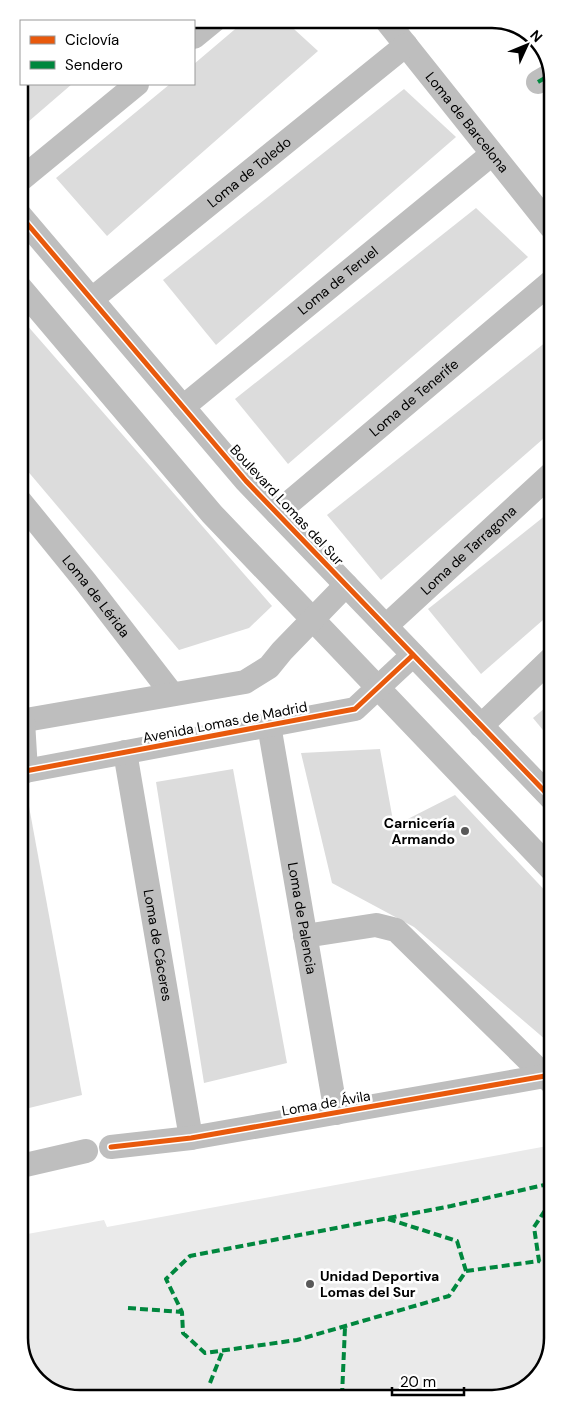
<svg xmlns="http://www.w3.org/2000/svg" width="572" height="1417" font-family="'DM Sans',sans-serif">
<style>
.green{fill:#eaeaea}
.building{fill:#dcdcdc}
.lines{fill:none;stroke-linecap:round;stroke-linejoin:round}
.minor{stroke:#bebebe;stroke-width:24}
.quiet{stroke:#00873e;stroke-width:4;stroke-dasharray:8 4;stroke-linecap:butt}
.cycleway-casing{stroke:#fff;stroke-width:8}
.cycleway{stroke:#e8590c;stroke-width:5}
.poi-dot{fill:#595959;stroke:#fff;stroke-width:2}
.labels{text-anchor:middle;stroke-width:5;stroke-linejoin:round;paint-order:stroke}
.street-label{font-size:14px;fill:#000;stroke:#fff}
.poi-label{font-size:14px;font-weight:bold;fill:#000;stroke:#fff;text-anchor:end}
.rim{fill:none;stroke:#000;stroke-width:2.5}
</style>
<rect width="100%" height="100%" fill="#fff"/>
<polygon class="green" points="553,1145 553,1338 541,1374 512,1395 75,1398 42,1386 22,1357 22,1235 104,1220 107,1227"/>
<g class="building">
<polygon points="79,19 146,19 143,21 73,21"/>
<polygon points="247,19 283,19 318,51 107,236 56,178 170,84 194,84 194,64"/>
<polygon points="21,70 21,84 72,84 21,128 19,126 19,76"/>
<polygon points="404,89 456,137 216,345 163,280"/>
<polygon points="476,208 528,257 288,464 235,399"/>
<polygon points="19,316 272,606 249,628 179,650 20,462"/>
<polygon points="551,338 551,432 381,580 327,515"/>
<polygon points="551,511 551,613 481,674 428,609"/>
<polygon points="552,702 552,741 533,718"/>
<polygon points="380,749 394,826 455,795 552,898 553,1046 414,927 332,883 301,753"/>
<polygon points="233,769 287,1063 204,1083 156,782"/>
<polygon points="28,801 82,1095 21,1110 21,802"/>
</g>
<g class="lines">
<g class="minor">
<path id="s1" d="M385,19L551,227"/>
<polyline points="194,37 216,19"/>
<polyline points="538,82 550,75"/>
<polyline points="19,181 137,84"/>
<polyline points="19,214 246,481 552,799"/>
<polyline points="19,286 212,514 552,870"/>
<path id="s2" d="M92,299L406,45"/>
<path id="s3" d="M183,407L492,154"/>
<path id="s4" d="M20,501L85,581L172,694"/>
<path id="s5" d="M277,513L551,282"/>
<path id="s6" d="M386,626L551,474"/>
<polyline points="20,721 245,682 269,667 282,651 346,585"/>
<polyline points="23,721 26,771"/>
<path id="s7" d="M269,725L336,1113"/>
<polyline points="481,726 552,658"/>
<path id="s8" d="M125,752L191,1138"/>
<polyline points="20,772 355,709 413,655"/>
<polyline points="305,936 376,925 396,930 552,1083"/>
<polyline points="111,1147 191,1138 545,1076"/>
<polyline points="21,1166 86,1151"/>
</g>
<g class="quiet">
<polyline points="538,82 550,75"/>
<polyline points="553,1204 550,1203 534,1227 539,1261 553,1268"/>
<polyline points="388,1219 457,1241 466,1271 449,1296 297,1340 205,1353 183,1333 182,1312 166,1279 190,1256 451,1206 553,1183"/>
<polyline points="466,1271 539,1261"/>
<polyline points="128,1308 182,1312"/>
<polyline points="210,1383 223,1350"/>
<polyline points="342,1396 345,1327"/>
</g>
<defs>
<g id="cycleway">
<polyline points="19,214 246,481 552,799"/>
<polyline points="20,772 355,709 413,655"/>
<polyline points="111,1147 191,1138 545,1076"/>
</g>
</defs>
<use href="#cycleway" class="cycleway-casing"/>
<use href="#cycleway" class="cycleway"/>
</g>
<g class="poi-dot">
<circle cx="465" cy="831" r="5"/>
<circle cx="310" cy="1284" r="5"/>
</g>
<g class="labels">
<g class="street-label">
<text dy="5" stroke="none"><textPath href="#s1" startOffset="132">Loma de Barcelona</textPath></text>
<text dy="5" stroke="none"><textPath href="#s2" startOffset="202">Loma de Toledo</textPath></text>
<text dy="5" stroke="none"><textPath href="#s3" startOffset="200">Loma de Teruel</textPath></text>
<text dy="5" stroke="none"><textPath href="#s5" startOffset="179">Loma de Tenerife</textPath></text>
<text transform="translate(287 505) rotate(47)" y="5">Boulevard Lomas del Sur</text>
<text dy="5" stroke="none"><textPath href="#s6" startOffset="112">Loma de Tarragona</textPath></text>
<text dy="5" stroke="none"><textPath href="#s4" startOffset="122">Loma de Lérida</textPath></text>
<text transform="translate(225 722) rotate(-11)" y="5">Avenida Lomas de Madrid</text>
<text dy="5" stroke="none"><textPath href="#s7" startOffset="196">Loma de Palencia</textPath></text>
<text dy="5" stroke="none"><textPath href="#s8" startOffset="196">Loma de Cáceres</textPath></text>
<text transform="translate(326 1103) rotate(-10)" y="5">Loma de Ávila</text>
</g>
<g class="poi-label">
<text x="455" y="828">Carnicería<tspan x="455" dy="16">Armando</tspan></text>
<text x="320" y="1281" text-anchor="start">Unidad Deportiva<tspan x="320" dy="16">Lomas del Sur</tspan></text>
</g>
</g>
<path d="M0 0H572V1417H0ZM80 28H492A52 52 0 0 1 544 80V1338A52 52 0 0 1 492 1390H80A52 52 0 0 1 28 1338V80A52 52 0 0 1 80 28Z" fill="#fff" fill-rule="evenodd"/>
<path class="rim" d="M80 28H492A52 52 0 0 1 544 80V1338A52 52 0 0 1 492 1390H80A52 52 0 0 1 28 1338V80A52 52 0 0 1 80 28Z"/>
<rect x="20" y="20" width="175" height="65" fill="#ffffff" stroke="#999999"/>
<rect x="30" y="36" width="25" height="8" fill="#e8590c" stroke="#999999"/>
<text x="65" y="45" font-size="15" fill="#000000">Ciclovía</text>
<rect x="30" y="61" width="25" height="8" fill="#00873e" stroke="#999999"/>
<text x="65" y="70" font-size="15" fill="#000000">Sendero</text>
<g transform="translate(527 45) rotate(46)" stroke="#ffffff" stroke-width="4" paint-order="stroke">
<path d="M0-4L9 19L0 12L-9 19Z" fill="#000000"/>
<text y="-8" font-size="14" font-weight="bold" text-anchor="middle" fill="#000000">N</text>
</g>
<path d="M392 1387v8h72v-8" fill="none" stroke="#000000" stroke-width="2.5"/>
<text x="400" y="1387" font-size="15" fill="#000000" stroke="#ffffff" stroke-width="4" paint-order="stroke">20 m</text>
</svg>
